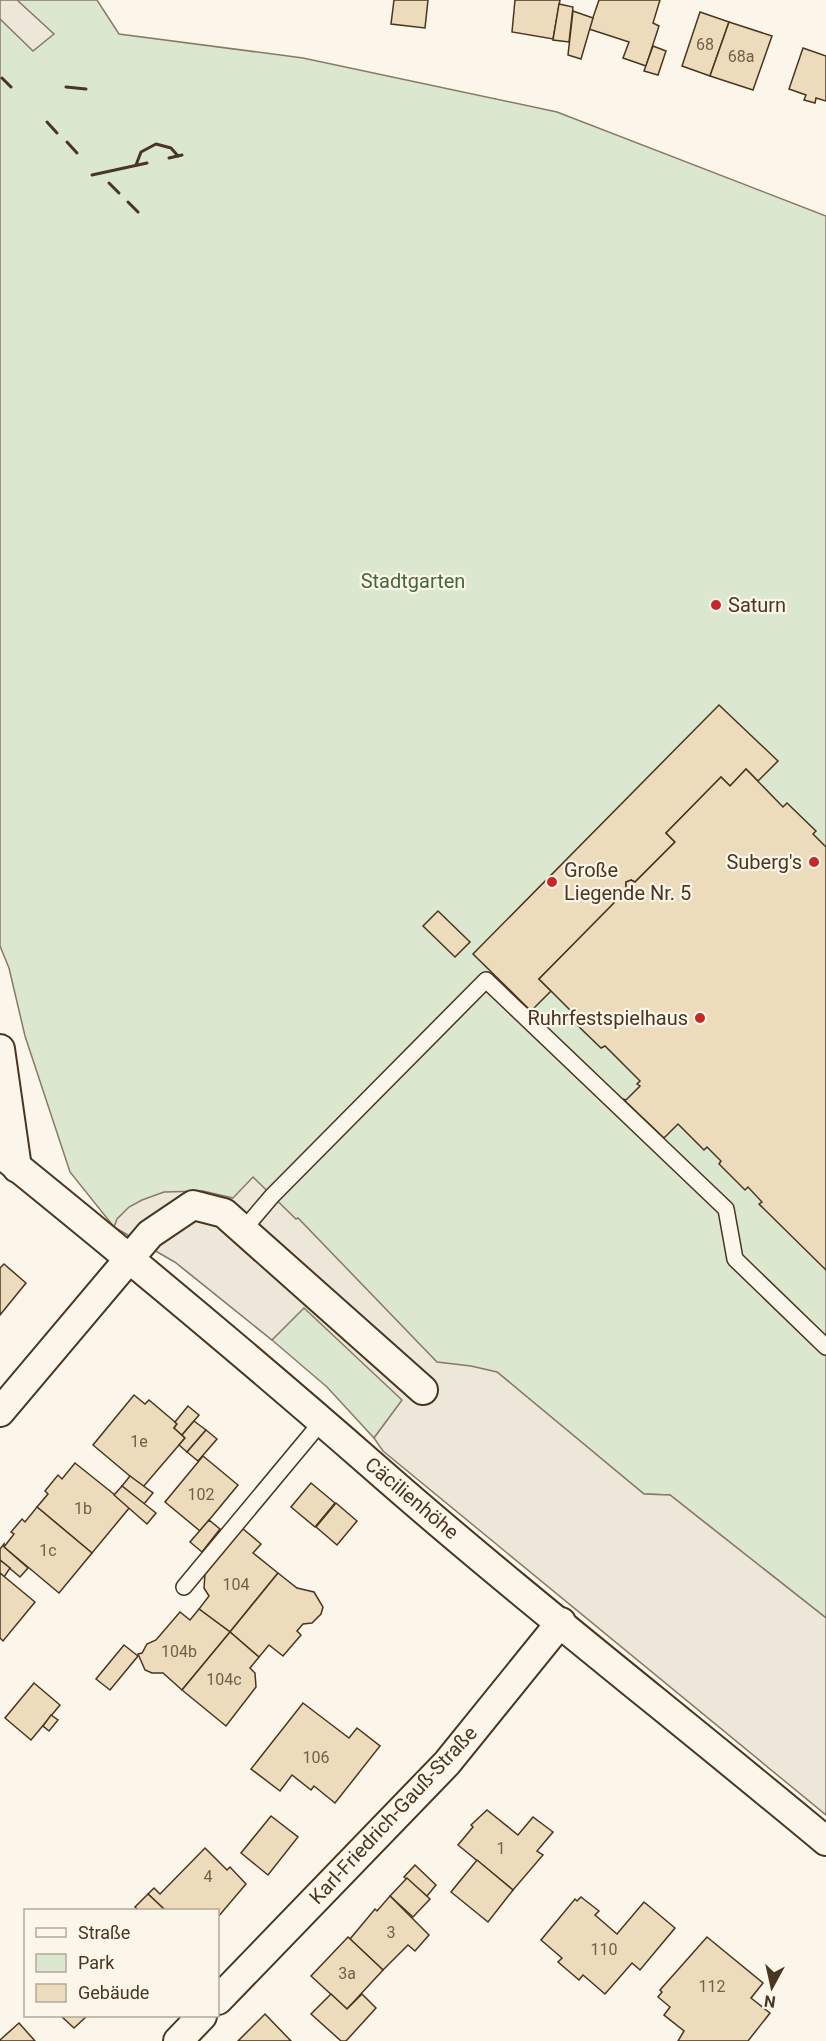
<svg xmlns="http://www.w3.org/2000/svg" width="826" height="2041" font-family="Roboto,sans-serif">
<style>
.green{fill:#dce7d0;stroke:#887966;stroke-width:1.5}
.parking{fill:#ede7d9;stroke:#887966;stroke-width:1.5}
.building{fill:#ecdcbc;stroke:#4a3520;stroke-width:1.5}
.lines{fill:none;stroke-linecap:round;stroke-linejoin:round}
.service-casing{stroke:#4a3520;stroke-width:18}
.minor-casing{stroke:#4a3520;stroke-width:32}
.service{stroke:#fbf6e9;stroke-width:15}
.minor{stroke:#fbf6e9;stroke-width:28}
.wall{stroke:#4a3520;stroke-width:3}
.poi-dot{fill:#c62828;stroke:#fbf6e9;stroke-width:2}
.labels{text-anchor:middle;stroke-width:4.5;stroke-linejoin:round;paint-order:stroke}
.number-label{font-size:16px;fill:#725f47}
.park-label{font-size:20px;fill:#436837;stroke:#fbf6e9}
.poi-label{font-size:20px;fill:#4a3520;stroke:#fbf6e9;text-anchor:start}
.street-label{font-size:20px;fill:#4a3520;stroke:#fbf6e9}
</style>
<rect width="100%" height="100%" fill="#fbf6e9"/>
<polygon class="green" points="0,0 97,0 119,34 303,58 557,112 826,216 826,1618 670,1495 644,1494 497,1372 402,1401 374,1438 327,1387 272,1340 175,1262 114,1227 70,1172 25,1036 9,968 0,946"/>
<g class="parking">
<polygon points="0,0 17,0 54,34 33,51 0,19"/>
<polygon points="253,1177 296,1219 298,1218 437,1362 471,1366 497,1372 644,1494 670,1495 826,1618 826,1815 383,1451 374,1438 402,1400 304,1308 272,1340 175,1262 114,1227 117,1219 129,1207 142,1200 164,1192 203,1191 233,1198"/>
</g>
<g class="building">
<polygon points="394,0 428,0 425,28 391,24"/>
<polygon points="515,0 560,0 553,39 512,32"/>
<polygon points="599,0 660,0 653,23 659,26 646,66 623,58 629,42 589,29"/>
<polygon points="559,4 573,7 569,42 553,40"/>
<polygon points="573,11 593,18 581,59 568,55"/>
<polygon points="700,12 729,22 710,76 682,66"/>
<polygon points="729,22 772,36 753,90 710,76"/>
<polygon points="653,46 666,51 658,75 644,71"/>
<polygon points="803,48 826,56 826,101 816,98 815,103 804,100 806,95 789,89"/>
<polygon points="719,705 778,761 758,781 746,769 730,786 721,777 666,833 675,842 635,882 631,880 626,882 626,891 615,894 614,903 539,979 551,991 531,1011 473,954"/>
<polygon points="746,769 783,807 787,803 816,831 813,834 826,847 826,1270 759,1204 762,1202 748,1187 745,1190 719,1164 721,1161 707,1147 704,1150 678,1124 664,1138 623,1099 626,1100 640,1086 637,1084 640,1081 605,1046 601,1048 572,1020 576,1016 539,979 614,903 615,894 626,891 626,882 631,880 635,882 675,842 666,833 721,777 730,786"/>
<polygon points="438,911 470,942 455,957 423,926"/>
<polygon points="4,1264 26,1283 0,1315 0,1268"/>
<polygon points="134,1395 145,1404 149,1400 175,1422 177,1424 174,1428 185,1438 143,1487 93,1445"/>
<polygon points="188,1406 199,1415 182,1435 174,1428 177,1424 175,1422"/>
<polygon points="194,1421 206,1430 187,1452 179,1445 185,1438 182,1435"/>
<polygon points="206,1430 217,1439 198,1461 187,1452"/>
<polygon points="203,1456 238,1485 200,1531 165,1502"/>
<polygon points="75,1463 130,1507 92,1553 37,1507 48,1494 45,1491 58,1475 62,1479"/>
<polygon points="130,1476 153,1493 144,1504 122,1486"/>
<polygon points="311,1483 335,1503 315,1527 291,1507"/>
<polygon points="122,1486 156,1513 147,1524 114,1495"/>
<polygon points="336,1503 357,1521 337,1545 316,1527"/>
<polygon points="37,1507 92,1553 59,1593 4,1547 14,1534 11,1532 22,1519 25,1522"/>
<polygon points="209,1520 220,1529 202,1552 190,1542"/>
<polygon points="242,1528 261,1544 253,1553 278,1573 230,1632 199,1609 209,1596 204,1588 205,1574"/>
<polygon points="4,1544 4,1547 28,1568 20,1577 0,1560 0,1549"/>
<polygon points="0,1560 10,1568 4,1577 0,1573"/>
<polygon points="0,1573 35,1602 3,1641 0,1638"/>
<polygon points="278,1573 297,1588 314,1592 323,1607 321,1614 312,1623 303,1624 297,1631 301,1635 283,1656 269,1645 259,1657 230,1632"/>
<polygon points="199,1609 230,1632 182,1690 163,1673 152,1673 145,1670 138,1654 142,1653 147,1644 156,1640 180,1612 190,1620"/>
<polygon points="230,1632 259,1657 250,1668 255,1673 256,1687 226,1726 182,1690"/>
<polygon points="124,1645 138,1656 110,1690 96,1679"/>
<polygon points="34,1683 60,1705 31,1740 5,1718"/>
<polygon points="303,1703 349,1738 357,1728 380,1746 335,1803 314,1786 311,1790 292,1775 280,1791 251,1769"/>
<polygon points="51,1715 58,1720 49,1731 43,1726"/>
<polygon points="487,1810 518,1835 533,1817 553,1832 537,1851 543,1855 513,1890 458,1845 473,1827 471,1825"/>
<polygon points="271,1816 298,1837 268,1875 241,1853"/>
<polygon points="205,1848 227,1870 230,1867 246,1884 218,1917 218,1910 165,1910 148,1894 154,1888 160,1894"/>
<polygon points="477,1860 513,1890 488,1922 451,1892"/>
<polygon points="415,1865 436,1885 427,1896 404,1877"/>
<polygon points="407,1878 430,1899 413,1917 390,1896"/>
<polygon points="148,1894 165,1910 138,1910 135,1907"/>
<polygon points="390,1896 429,1935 415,1951 408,1945 383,1970 350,1939 375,1909 377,1911"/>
<polygon points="581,1897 599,1911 595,1915 617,1934 644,1902 675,1928 640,1970 632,1963 605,1994 583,1975 579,1980 558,1962 562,1958 541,1940 575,1899 577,1901"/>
<polygon points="348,1937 383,1970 347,2009 311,1976"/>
<polygon points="707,1937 763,1983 751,1998 770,2013 748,2041 678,2041 684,2031 664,2015 670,2007 658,1997 662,1992 660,1990"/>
<polygon points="331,1994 347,2009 362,1994 376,2008 346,2041 341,2041 311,2014"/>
<polygon points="265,2014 291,2041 238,2041"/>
<polygon points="61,2016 87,2016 74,2028"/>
<polygon points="19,2023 35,2041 0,2041 0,2040"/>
</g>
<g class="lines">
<defs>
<g id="service">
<polyline points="244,1229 272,1196 486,980 726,1209 735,1259 826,1347"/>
<polyline points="184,1587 323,1420"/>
</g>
<g id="minor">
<polyline points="0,1049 17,1168"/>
<path d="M0,1153C126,1255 251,1359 372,1465C520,1595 675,1715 826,1841"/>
<polyline points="0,1412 150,1234 193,1205 224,1213 423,1390"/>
<polyline points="218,2000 447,1763 561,1622"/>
<polyline points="178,2041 202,2016"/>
</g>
</defs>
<use href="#service" class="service-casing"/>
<use href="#minor" class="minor-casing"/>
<use href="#service" class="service"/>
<use href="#minor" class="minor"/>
<g class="wall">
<polyline points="2,78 11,87"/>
<polyline points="66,87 86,89"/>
<polyline points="47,122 57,133"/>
<polyline points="67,142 77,153"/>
<polyline points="169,158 182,155"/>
<polyline points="136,165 141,152 156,144 171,148 178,156"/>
<polyline points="92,175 147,163"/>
<polyline points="109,183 119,193"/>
<polyline points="128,202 138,212"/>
</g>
</g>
<g class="poi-dot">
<circle cx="716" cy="605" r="6"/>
<circle cx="814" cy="862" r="6"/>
<circle cx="552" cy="882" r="6"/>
<circle cx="700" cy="1018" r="6"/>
</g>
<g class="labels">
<g class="number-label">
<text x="705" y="50">68</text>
<text x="741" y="62">68a</text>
<text x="139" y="1447">1e</text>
<text x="201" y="1500">102</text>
<text x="83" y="1514">1b</text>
<text x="48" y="1556">1c</text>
<text x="236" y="1590">104</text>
<text x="179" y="1657">104b</text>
<text x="224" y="1685">104c</text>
<text x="316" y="1763">106</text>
<text x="501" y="1854">1</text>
<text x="208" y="1882">4</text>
<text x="391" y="1938">3</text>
<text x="604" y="1955">110</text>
<text x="347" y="1979">3a</text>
<text x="712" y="1992">112</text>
</g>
<g class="park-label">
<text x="413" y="588">Stadtgarten</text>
</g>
<g class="poi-label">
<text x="728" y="612">Saturn</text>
<text x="802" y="869" text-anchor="end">Suberg's</text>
<text x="564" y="877">Große<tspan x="564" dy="23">Liegende Nr. 5</tspan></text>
<text x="688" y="1025" text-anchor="end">Ruhrfestspielhaus</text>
</g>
<g class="street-label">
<text transform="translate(412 1498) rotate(40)" y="7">Cäcilienhöhe</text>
<text transform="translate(393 1815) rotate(-47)" y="7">Karl-Friedrich-Gauß-Straße</text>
</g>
</g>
<rect x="24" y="1909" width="195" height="108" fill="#fbf6e9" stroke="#b4a999" stroke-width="1.5"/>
<rect x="36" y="1928" width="30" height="9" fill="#fbf6e9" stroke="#b4a999" stroke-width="1.5"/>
<text x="78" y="1939" font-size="18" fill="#4a3520">Straße</text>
<rect x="36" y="1954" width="30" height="18" fill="#dce7d0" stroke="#b4a999" stroke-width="1.5"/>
<text x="78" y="1969" font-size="18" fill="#4a3520">Park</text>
<rect x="36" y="1984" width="30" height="18" fill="#ecdcbc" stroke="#b4a999" stroke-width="1.5"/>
<text x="78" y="1999" font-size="18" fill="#4a3520">Gebäude</text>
<g transform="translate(772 1987) rotate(188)" stroke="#fbf6e9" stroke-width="4.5" paint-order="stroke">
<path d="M0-4.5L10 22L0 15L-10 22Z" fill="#4a3520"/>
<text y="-9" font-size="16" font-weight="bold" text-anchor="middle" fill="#4a3520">N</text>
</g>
</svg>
